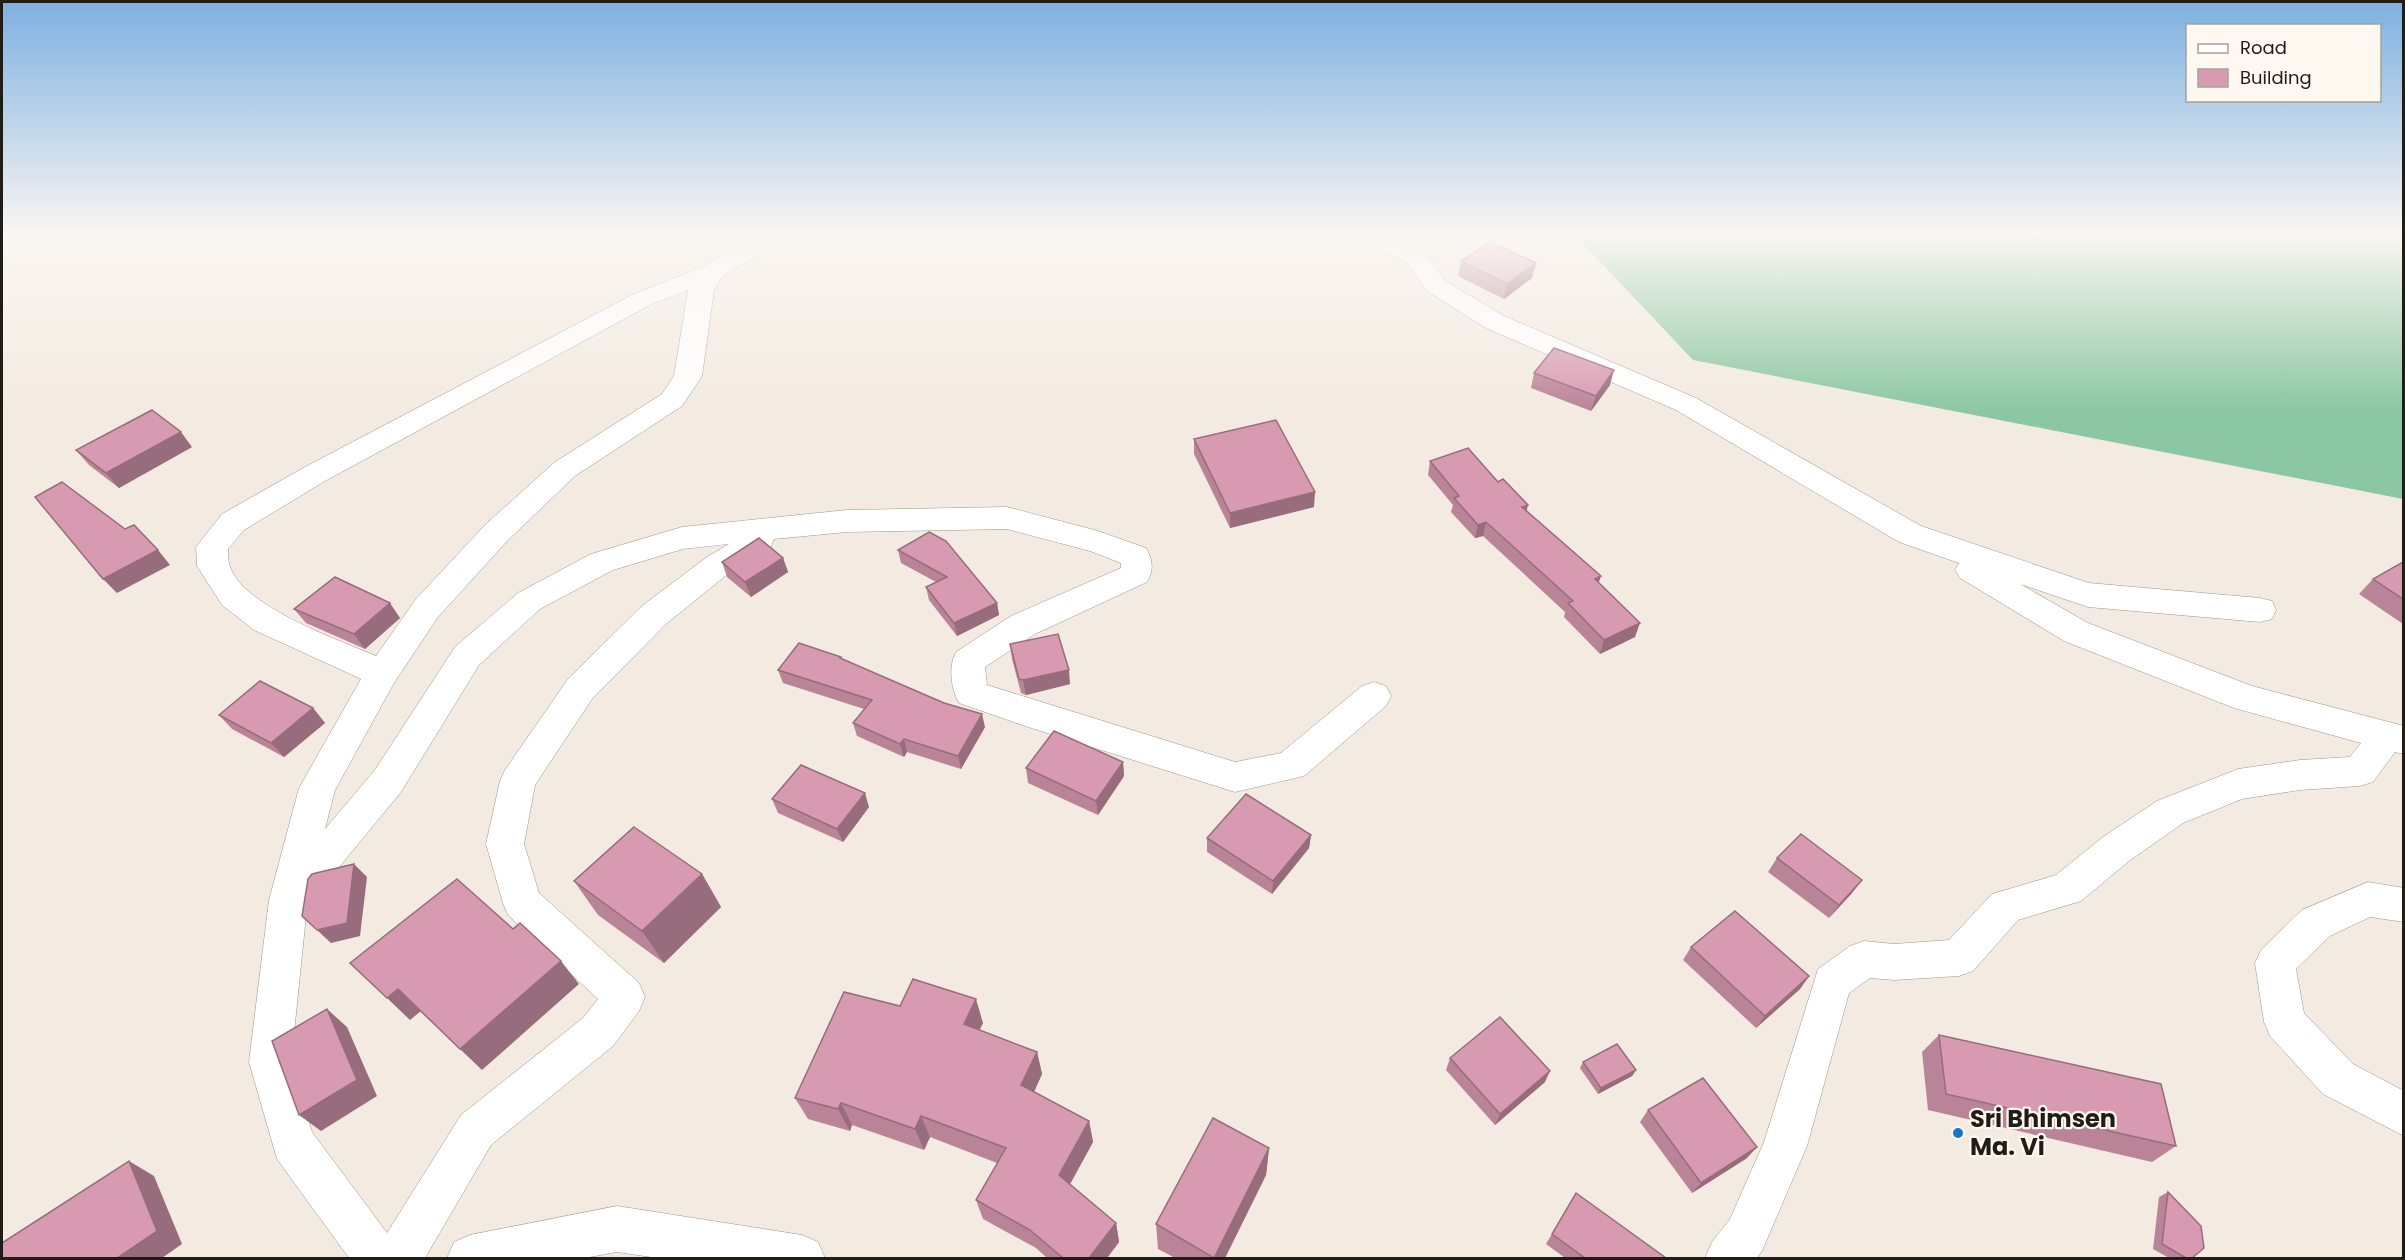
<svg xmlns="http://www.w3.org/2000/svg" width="2405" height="1260" font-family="Poppins,sans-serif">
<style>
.forest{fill:#8cc7a3}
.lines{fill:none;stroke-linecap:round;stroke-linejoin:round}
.minor-casing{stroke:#9c958c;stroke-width:1}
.major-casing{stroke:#9c958c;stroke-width:1}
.minor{fill:#fff;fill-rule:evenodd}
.major{fill:#fff;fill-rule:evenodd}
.wall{fill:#ba8498}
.shaded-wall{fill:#976c7c}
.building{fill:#d89ab1;stroke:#976c7c;stroke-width:1.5}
.poi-dot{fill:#1775c2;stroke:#fff8f0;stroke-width:2}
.labels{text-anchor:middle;stroke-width:4.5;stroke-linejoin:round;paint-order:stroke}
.near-poi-label{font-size:24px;font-weight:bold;fill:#201d19;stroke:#fff8f0;text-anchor:start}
</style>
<rect width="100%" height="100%" fill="#f3ebe1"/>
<polygon class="forest" points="1574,234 2403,234 2403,499 1693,360"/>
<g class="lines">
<defs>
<g id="minor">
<path d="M750,234H776L760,253L723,276L714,290L702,376L682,406L575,476L508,540L438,617L394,683L335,790L325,829L375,770L455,647L518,593L591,554L682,527L847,510L1007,507L1098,531L1146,548C1153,560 1154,570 1147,582L1035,634L985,667L987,685L1235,762L1281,753L1362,686L1374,682L1386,686L1391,696L1386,706L1304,776L1235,792L1028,727L959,703C951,688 948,667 956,652L1011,616L1121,568V563L1090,551L1007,529L847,532L774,539L770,549L729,573L666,624L592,699L535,785L524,844L539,893L639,983L645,997L639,1011L613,1046L491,1145L425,1258H349L277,1159L249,1062L269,900L299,788L361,679L254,630L222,605L197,566L196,547L222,514L305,467L632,295L705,266L742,243ZM688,290L674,376L662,394L555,462L486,524L416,599L376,656C339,640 238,605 229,563C228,559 228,554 228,549L244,530L325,481L650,305ZM729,544L707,557L642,606L568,679L505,770L500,781L486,844L503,903L508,915L598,999L583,1018L461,1115L387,1233L312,1132L291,1062L307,906L401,792L479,665L540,609L613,570L683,549Z"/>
<polygon points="1359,234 1391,234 1425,252 1445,281 1504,316 1696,398 1921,526 2089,583 2260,598 2272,601 2276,610 2272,619 2260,622 2088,607 2020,584 2088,623 2252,686 2404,726 2404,754 2395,752 2373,782 2360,786 2300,790 2242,799 2183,823 2129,861 2081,901 2018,920 1973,971 1959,976 1894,980 1870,978 1849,993 1807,1146 1762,1251 1757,1258 1705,1258 1712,1242 1730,1219 1764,1142 1818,969 1850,946 1864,941 1894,944 1949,940 1992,894 2056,875 2103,837 2157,801 2238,769 2300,760 2350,757 2361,743 2234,708 2064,641 1960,578 1955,570 1959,563 1899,542 1676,410 1486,328 1427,291 1407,262 1362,239"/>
<polygon points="2368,882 2404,888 2404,922 2370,917 2330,936 2296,969 2304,1013 2353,1064 2404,1091 2404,1136 2323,1094 2270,1036 2264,1022 2255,963 2261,950 2302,910"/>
</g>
<polygon id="major" points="617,1206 802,1235 818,1242 825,1258 658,1258 617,1252 584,1258 447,1258 454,1242 470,1235"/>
</defs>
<use href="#minor" class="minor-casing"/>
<use href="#major" class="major-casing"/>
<use href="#minor" class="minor"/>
<use href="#major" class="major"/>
</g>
<g class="wall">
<polygon points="1461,261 1536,263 1532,278 1504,299 1458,276"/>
<polygon points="1534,373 1610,385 1591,411 1531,388"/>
<polygon points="1194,439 1314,507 1230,528 1194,454"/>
<polygon points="192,447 119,488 89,465 76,450"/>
<polygon points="1430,461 1498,482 1599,583 1635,637 1600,654 1564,617 1565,612 1483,536 1475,538 1451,512 1453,505 1428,475"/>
<polygon points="898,550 997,603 999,615 957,636 929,600 926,587 936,582 901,563"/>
<polygon points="783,558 788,572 751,597 727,577 722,562"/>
<polygon points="2403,562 2403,624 2359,594 2373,579"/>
<polygon points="294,609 400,618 365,649 306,623"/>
<polygon points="1010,644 1070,684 1026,695 1021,693 1012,659"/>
<polygon points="842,659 985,727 961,769 907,752 904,757 857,736 853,723 864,709 783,683 778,670"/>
<polygon points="313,708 325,723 284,757 232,729 219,715"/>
<polygon points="1123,762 1124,776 1098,815 1028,783 1026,768"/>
<polygon points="772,799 869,807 843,842 778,813"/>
<polygon points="1311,835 1309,848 1272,894 1207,852 1207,838"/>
<polygon points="1777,858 1852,893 1829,918 1768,872"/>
<polygon points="702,874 721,907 664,963 598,915 574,881"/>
<polygon points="1691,947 1809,976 1800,989 1756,1028 1683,960"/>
<polygon points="900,1006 983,1023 979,1030 1037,1052 1042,1074 1034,1092 1089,1121 1093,1142 1070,1184 1116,1223 1119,1242 1107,1258 1047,1258 1036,1248 983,1219 976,1200 997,1163 930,1137 924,1150 852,1125 850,1131 808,1119 795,1098"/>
<polygon points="1939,1035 2176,1146 2152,1162 1928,1110 1922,1052"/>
<polygon points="1450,1058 1545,1082 1495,1125 1446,1070"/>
<polygon points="1583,1062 1636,1070 1632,1076 1598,1094 1580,1068"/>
<polygon points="1648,1110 1747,1158 1692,1193 1640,1122"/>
<polygon points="1269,1148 1266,1175 1225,1258 1175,1258 1158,1249 1156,1224"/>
<polygon points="2168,1192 2192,1258 2169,1258 2153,1249 2159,1197"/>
<polygon points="1576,1193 1666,1258 1565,1258 1546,1244"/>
</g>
<g class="shaded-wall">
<polygon points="1536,263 1532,278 1504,299 1507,284"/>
<polygon points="1614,370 1610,385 1591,411 1596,396"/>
<polygon points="181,432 192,447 119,488 106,473"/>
<polygon points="1315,492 1314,507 1230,528 1230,513"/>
<polygon points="1528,505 1525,518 1522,507"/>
<polygon points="1486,522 1483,536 1475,538 1478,525"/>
<polygon points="158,550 170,565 117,593 103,579"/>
<polygon points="783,558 788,572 751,597 745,582"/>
<polygon points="1601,576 1596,590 1595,579"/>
<polygon points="390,603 400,618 365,649 354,634"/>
<polygon points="997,603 999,615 957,636 954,623"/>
<polygon points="1640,623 1635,637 1600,654 1604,640"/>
<polygon points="1069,670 1070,684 1026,695 1023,680"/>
<polygon points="313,708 325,723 284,757 271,743"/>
<polygon points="982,714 985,727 961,769 958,756"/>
<polygon points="904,739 907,752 904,757 900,744"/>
<polygon points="1123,762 1124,776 1098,815 1096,801"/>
<polygon points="865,793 869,807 843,842 837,829"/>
<polygon points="1311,835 1309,848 1272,894 1273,881"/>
<polygon points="354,864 367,877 360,936 331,943 317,930"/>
<polygon points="702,874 721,907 664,963 642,931"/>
<polygon points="1862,880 1852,893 1829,918 1839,905"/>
<polygon points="561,961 579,984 482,1070 460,1049"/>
<polygon points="1809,976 1800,989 1756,1028 1765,1016"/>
<polygon points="398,989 421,1011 410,1020 387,998"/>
<polygon points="976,999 983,1023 971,1047 964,1024"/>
<polygon points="327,1009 347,1027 377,1096 321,1131 299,1115"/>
<polygon points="1037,1052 1042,1074 1027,1107 1021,1085"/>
<polygon points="1636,1070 1632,1076 1598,1094 1601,1088"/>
<polygon points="1550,1071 1545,1082 1495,1125 1500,1114"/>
<polygon points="841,1103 852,1125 850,1131 838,1109"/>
<polygon points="921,1116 930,1137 924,1150 915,1129"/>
<polygon points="1089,1121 1093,1142 1064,1195 1059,1175"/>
<polygon points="1757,1147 1747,1158 1692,1193 1701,1183"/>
<polygon points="1269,1148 1266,1175 1225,1258 1214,1258"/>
<polygon points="129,1161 154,1176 182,1244 162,1258 117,1258"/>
<polygon points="1116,1223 1119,1242 1107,1258 1089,1258"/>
</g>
<g class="building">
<polygon points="1490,242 1536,263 1507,284 1461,261"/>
<polygon points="1554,348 1614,370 1596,396 1534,373"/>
<polygon points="152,410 181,432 106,473 76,450"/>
<polygon points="1276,420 1315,492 1230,513 1194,439"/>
<polygon points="1468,448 1498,482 1503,479 1528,505 1522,507 1601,576 1595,579 1640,623 1604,640 1568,603 1573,601 1486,522 1478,525 1454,498 1459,496 1430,461"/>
<polygon points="62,482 125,529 134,525 158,550 103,579 35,497"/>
<polygon points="929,532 946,541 997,603 954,623 926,587 947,577 898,550"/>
<polygon points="759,538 783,558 745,582 722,562"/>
<polygon points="2403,562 2403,599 2373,579"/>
<polygon points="335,577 390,603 354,634 294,609"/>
<polygon points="1058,634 1069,670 1023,680 1019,679 1010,644"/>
<polygon points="799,643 841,657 840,658 944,703 982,714 958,756 904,739 900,744 853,723 872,700 778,670"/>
<polygon points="260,681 313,708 271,743 219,715"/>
<polygon points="1054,731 1123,762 1096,801 1026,768"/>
<polygon points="801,765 865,793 837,829 772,799"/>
<polygon points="1246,794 1311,835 1273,881 1207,838"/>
<polygon points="634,827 702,874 642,931 574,881"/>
<polygon points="1801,834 1862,880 1839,905 1777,858"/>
<polygon points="354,864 347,923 317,930 302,916 308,879 312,874"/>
<polygon points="457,879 513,929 520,923 561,961 460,1049 398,989 387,998 350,963"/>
<polygon points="1735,911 1809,976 1765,1016 1691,947"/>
<polygon points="913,979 976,999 964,1024 1037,1052 1021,1085 1089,1121 1059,1175 1116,1223 1089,1258 1063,1258 1030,1230 976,1200 1006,1148 921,1116 915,1129 841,1103 838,1109 795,1098 844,992 900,1006"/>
<polygon points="327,1009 357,1080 299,1115 272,1041"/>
<polygon points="1500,1017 1550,1071 1500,1114 1450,1058"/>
<polygon points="1939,1035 2161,1084 2176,1146 1946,1094"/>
<polygon points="1617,1044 1636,1070 1601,1088 1583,1062"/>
<polygon points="1703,1078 1757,1147 1701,1183 1648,1110"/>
<polygon points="1213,1118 1269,1148 1214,1258 1156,1224"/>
<polygon points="129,1161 157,1231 117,1258 2,1258 2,1243"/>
<polygon points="2168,1192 2201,1226 2204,1248 2192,1258 2186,1258 2162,1244"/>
<polygon points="1576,1193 1666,1258 1585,1258 1552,1234"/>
</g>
<linearGradient id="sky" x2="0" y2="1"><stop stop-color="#7db0e0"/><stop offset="0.57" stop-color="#faf6f2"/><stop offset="1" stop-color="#faf6f2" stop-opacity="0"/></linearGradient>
<rect width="2405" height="411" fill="url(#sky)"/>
<circle class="poi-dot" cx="1958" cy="1133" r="6"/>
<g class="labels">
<g class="near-poi-label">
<text x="1970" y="1127">Sri Bhimsen<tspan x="1970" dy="28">Ma. Vi</tspan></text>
</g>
</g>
<rect width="2405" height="1260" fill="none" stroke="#201d19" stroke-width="6"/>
<rect x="2186" y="24" width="195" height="78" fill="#fff8f0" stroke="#a6a09a" stroke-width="1.5"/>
<rect x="2198" y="44" width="30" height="9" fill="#ffffff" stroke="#a6a09a" stroke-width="1.5"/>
<text x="2240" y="54" font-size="18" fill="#201d19">Road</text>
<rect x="2198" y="69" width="30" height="18" fill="#d89ab1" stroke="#a6a09a" stroke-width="1.5"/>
<text x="2240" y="84" font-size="18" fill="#201d19">Building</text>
</svg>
